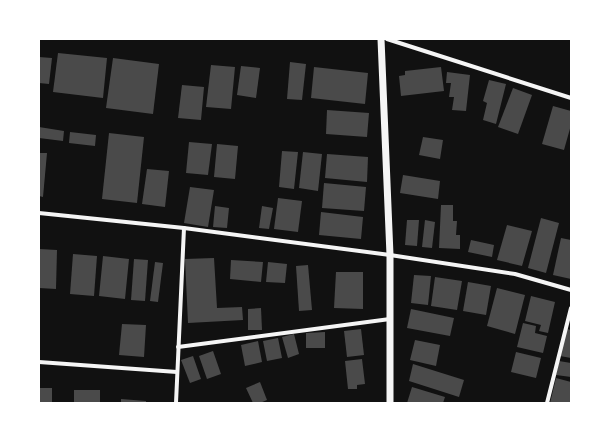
<svg xmlns="http://www.w3.org/2000/svg" width="610" height="442" font-family="Montserrat,sans-serif">
<style>
.building{fill:#4a4a4a}
.lines{fill:none;stroke-linecap:round;stroke-linejoin:round}
.minor{stroke:#f5f5f5;stroke-width:4}
.tertiary{stroke:#f5f5f5;stroke-width:7}
</style>
<rect width="100%" height="100%" fill="#111"/>
<g class="building">
<polygon points="58,53 107,58 103,98 53,92"/>
<polygon points="39,57 52,58 49,84 39,83"/>
<polygon points="113,58 159,64 153,114 106,108"/>
<polygon points="290,62 306,64 302,100 287,99"/>
<polygon points="211,65 235,67 231,109 206,107"/>
<polygon points="241,66 260,68 256,98 237,95"/>
<polygon points="314,67 368,73 365,104 311,98"/>
<polygon points="441,67 444,91 401,96 399,76 405,75 405,71"/>
<polygon points="447,72 470,75 466,111 452,110 454,97 449,97 451,83 446,83"/>
<polygon points="489,80 506,84 496,124 483,120 487,103 483,101"/>
<polygon points="182,85 204,87 201,120 178,118"/>
<polygon points="513,88 532,95 518,134 498,127"/>
<polygon points="553,106 571,111 571,125 564,150 542,144"/>
<polygon points="327,110 369,113 367,137 326,134"/>
<polygon points="39,127 64,131 63,141 39,138"/>
<polygon points="70,132 96,135 95,146 69,143"/>
<polygon points="109,133 144,137 137,203 102,199"/>
<polygon points="423,137 443,140 440,159 419,155"/>
<polygon points="189,142 212,144 208,175 186,173"/>
<polygon points="217,144 238,146 235,179 214,177"/>
<polygon points="282,151 298,152 294,189 279,187"/>
<polygon points="303,152 322,154 318,191 299,188"/>
<polygon points="39,153 47,153 43,197 39,196"/>
<polygon points="327,154 368,157 367,182 325,178"/>
<polygon points="147,169 169,171 165,207 142,204"/>
<polygon points="403,175 440,181 438,199 400,193"/>
<polygon points="324,183 366,187 364,211 322,208"/>
<polygon points="190,187 214,190 208,227 184,223"/>
<polygon points="278,198 302,201 298,232 274,229"/>
<polygon points="441,205 453,205 453,221 457,221 456,235 460,235 460,249 439,248"/>
<polygon points="215,206 229,208 227,228 213,227"/>
<polygon points="262,206 273,208 269,229 259,228"/>
<polygon points="321,212 363,217 361,239 319,235"/>
<polygon points="541,218 559,223 546,273 528,268"/>
<polygon points="407,220 419,220 417,246 405,245"/>
<polygon points="425,220 435,222 432,248 422,247"/>
<polygon points="507,225 532,231 522,266 497,260"/>
<polygon points="561,238 571,240 571,279 553,275"/>
<polygon points="471,240 494,245 492,257 468,252"/>
<polygon points="39,249 57,250 56,289 39,288"/>
<polygon points="73,254 97,256 94,296 70,294"/>
<polygon points="103,256 129,259 125,299 99,296"/>
<polygon points="214,258 217,308 242,307 243,320 188,323 185,259"/>
<polygon points="134,259 148,260 145,301 131,300"/>
<polygon points="231,260 263,262 261,282 230,279"/>
<polygon points="155,262 163,263 158,302 150,301"/>
<polygon points="268,262 287,264 285,283 266,282"/>
<polygon points="308,265 312,310 299,311 296,266"/>
<polygon points="336,272 363,272 363,309 334,308"/>
<polygon points="414,275 431,276 428,305 411,303"/>
<polygon points="435,277 462,281 457,310 431,306"/>
<polygon points="468,282 491,286 486,315 463,311"/>
<polygon points="497,288 525,295 515,334 487,326"/>
<polygon points="531,296 555,302 548,333 539,331 541,325 525,321"/>
<polygon points="261,308 262,330 248,330 248,309"/>
<polygon points="411,309 454,318 450,336 407,328"/>
<polygon points="523,323 536,326 535,333 547,336 543,353 517,347"/>
<polygon points="122,324 146,325 144,357 119,355"/>
<polygon points="361,329 364,355 347,357 344,331"/>
<polygon points="567,329 571,330 571,358 560,356"/>
<polygon points="325,332 325,348 306,348 306,333"/>
<polygon points="294,334 299,354 288,358 282,337"/>
<polygon points="278,338 282,358 267,361 263,341"/>
<polygon points="415,340 440,345 436,366 410,360"/>
<polygon points="258,341 262,362 245,366 241,345"/>
<polygon points="213,351 221,374 207,379 199,356"/>
<polygon points="516,352 541,358 536,378 511,372"/>
<polygon points="193,356 201,379 190,383 181,360"/>
<polygon points="362,359 365,384 357,385 357,389 348,389 345,361"/>
<polygon points="559,361 571,363 571,377 556,375"/>
<polygon points="413,364 464,380 459,397 409,381"/>
<polygon points="556,378 571,382 571,403 550,403"/>
<polygon points="260,382 267,400 260,403 253,403 246,388"/>
<polygon points="412,387 445,397 443,403 407,403"/>
<rect x="39" y="388" width="13" height="15"/>
<rect x="74" y="390" width="26" height="13"/>
<polygon points="121,399 146,401 146,403 121,403"/>
</g>
<g class="lines">
<g class="minor">
<polyline points="387,39 571,98"/>
<polyline points="39,213 184,228 390,255 515,274 571,290"/>
<polyline points="178,347 390,319"/>
<polyline points="39,362 177,372"/>
<polyline points="176,403 184,228"/>
<polyline points="547,403 571,308"/>
</g>
<polyline class="tertiary" points="381,39 390,255 390,403"/>
</g>
<rect width="610" height="442" fill="none" stroke="#ffffff" stroke-width="80"/>
</svg>
